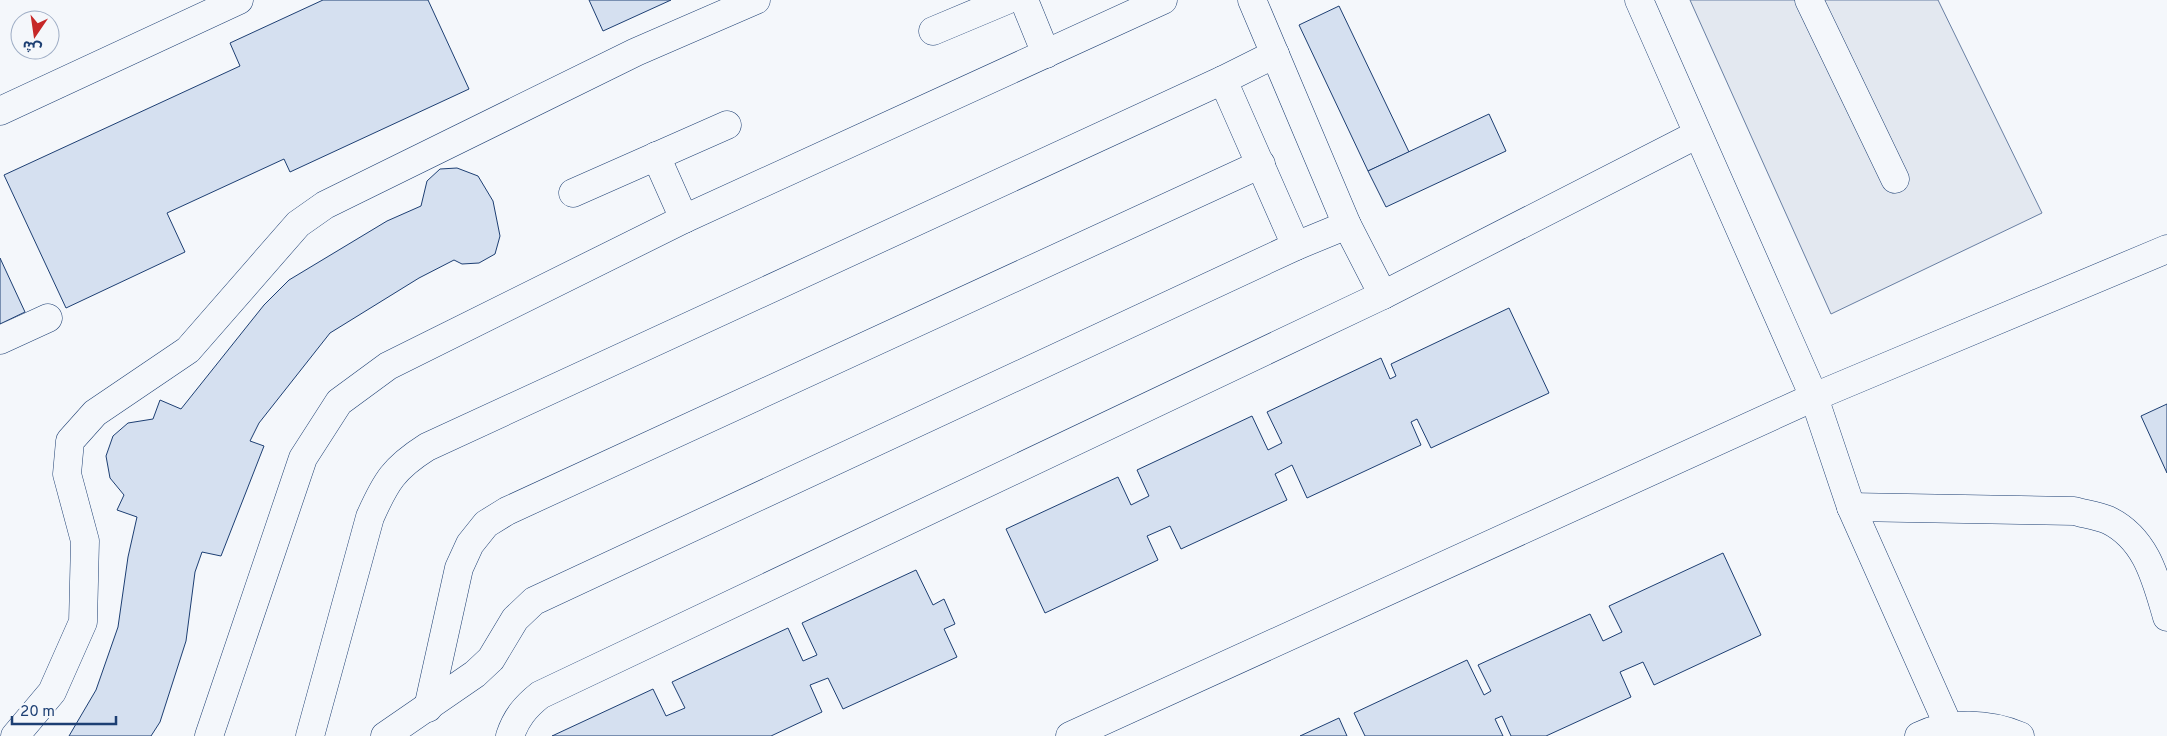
<svg xmlns="http://www.w3.org/2000/svg" width="2167" height="736" font-family="Overpass,'Noto Sans Arabic',sans-serif">
<style>
.parking{fill:#e3e8f0;stroke:#687fa3}
.building{fill:#d5e0f0;stroke:#1d3f73}
.lines{fill:none;stroke-linecap:round;stroke-linejoin:round}
.minor-casing{stroke:#1d3f73;stroke-width:29}
.minor{stroke:#f4f7fb;stroke-width:28}
</style>
<rect width="100%" height="100%" fill="#f4f7fb"/>
<polygon class="parking" points="1690,0 1938,0 2042,213 1831,314"/>
<g class="building">
<polygon points="323,0 428,0 469,89 290,172 284,159 167,213 185,252 66,308 4,175 240,66 230,43"/>
<polygon points="589,0 671,0 603,31"/>
<polygon points="1339,6 1409,152 1368,171 1299,25"/>
<polygon points="1489,114 1506,151 1386,207 1368,171"/>
<polygon points="457,168 478,176 493,201 500,236 495,254 479,263 462,264 454,260 419,278 330,333 259,423 250,441 264,446 221,556 202,552 195,572 186,641 160,722 151,736 69,736 96,690 118,627 128,557 137,517 117,510 124,495 110,478 106,456 113,436 128,423 153,419 160,400 181,409 264,305 289,280 387,221 421,206 427,181 440,169"/>
<polygon points="0,258 25,312 0,324"/>
<polygon points="1509,308 1549,393 1431,448 1417,419 1411,422 1421,445 1307,498 1292,465 1275,474 1287,500 1181,549 1170,526 1147,536 1158,560 1045,613 1006,529 1118,477 1131,505 1149,496 1137,470 1252,416 1268,450 1282,443 1267,412 1381,358 1390,379 1396,376 1391,364"/>
<polygon points="2167,404 2167,473 2141,416"/>
<polygon points="1723,553 1761,635 1654,685 1643,662 1620,672 1631,697 1546,736 1511,736 1502,716 1495,719 1503,736 1365,736 1354,713 1467,660 1484,695 1491,691 1478,665 1590,614 1603,641 1622,632 1609,606"/>
<polygon points="916,570 933,605 944,599 955,624 944,629 957,657 843,709 828,678 810,685 822,712 771,736 552,736 653,689 666,716 685,708 672,682 788,628 803,661 817,655 802,623"/>
<polygon points="1339,718 1347,736 1300,736"/>
</g>
<g class="lines">
<defs>
<g id="minor">
<polyline points="1024,0 1046,54"/>
<polyline points="1252,0 1347,225 1383,295"/>
<polyline points="1639,0 1814,397 1851,507 1949,727"/>
<polyline points="1809,0 1895,179"/>
<polyline points="933,31 1007,0"/>
<polyline points="1223,80 1296,246"/>
<polyline points="0,111 239,0"/>
<polyline points="656,156 684,219"/>
<polyline points="573,193 727,125"/>
<polyline points="0,340 48,318"/>
<path d="M1851,507L2074,511C2085,514 2098,516 2108,520C2147,539 2156,580 2167,617"/>
<polyline points="428,708 459,568 470,544 486,524 507,511 1261,164"/>
<polyline points="15,736 52,692 83,622 85,541 67,474 70,441 95,413 188,350 298,224 325,205 636,52 756,0"/>
<polyline points="209,736 303,458 339,402 388,366 684,219 1163,0"/>
<path d="M310,736L370,517C386,481 394,468 427,447L1223,80L1275,54"/>
<polyline points="385,736 475,674 491,659 515,619 534,601 1296,246 1347,225"/>
<path d="M510,736C516,718 525,707 540,695L1383,295L1696,135"/>
<polyline points="1070,736 1814,397 2167,249"/>
<path d="M1919,736C1950,721 1989,723 2020,736"/>
</g>
</defs>
<use href="#minor" class="minor-casing"/>
<use href="#minor" class="minor"/>
</g>
<g transform="translate(35 35) rotate(193)"><circle r="24" fill="#f4f7fb" stroke="#9eadc5"/>
<path d="M0-4L9 19L0 12L-9 19Z" fill="#c62828"/>
<text y="-8" font-size="14" font-weight="bold" text-anchor="middle" fill="#1d3f73">ش</text>
</g>
<path d="M12 716v8h104v-8" fill="none" stroke="#1d3f73" stroke-width="2.5"/>
<text x="20" y="716" font-size="15" fill="#1d3f73" stroke="#f4f7fb" stroke-width="4" paint-order="stroke">20 m</text>
</svg>
